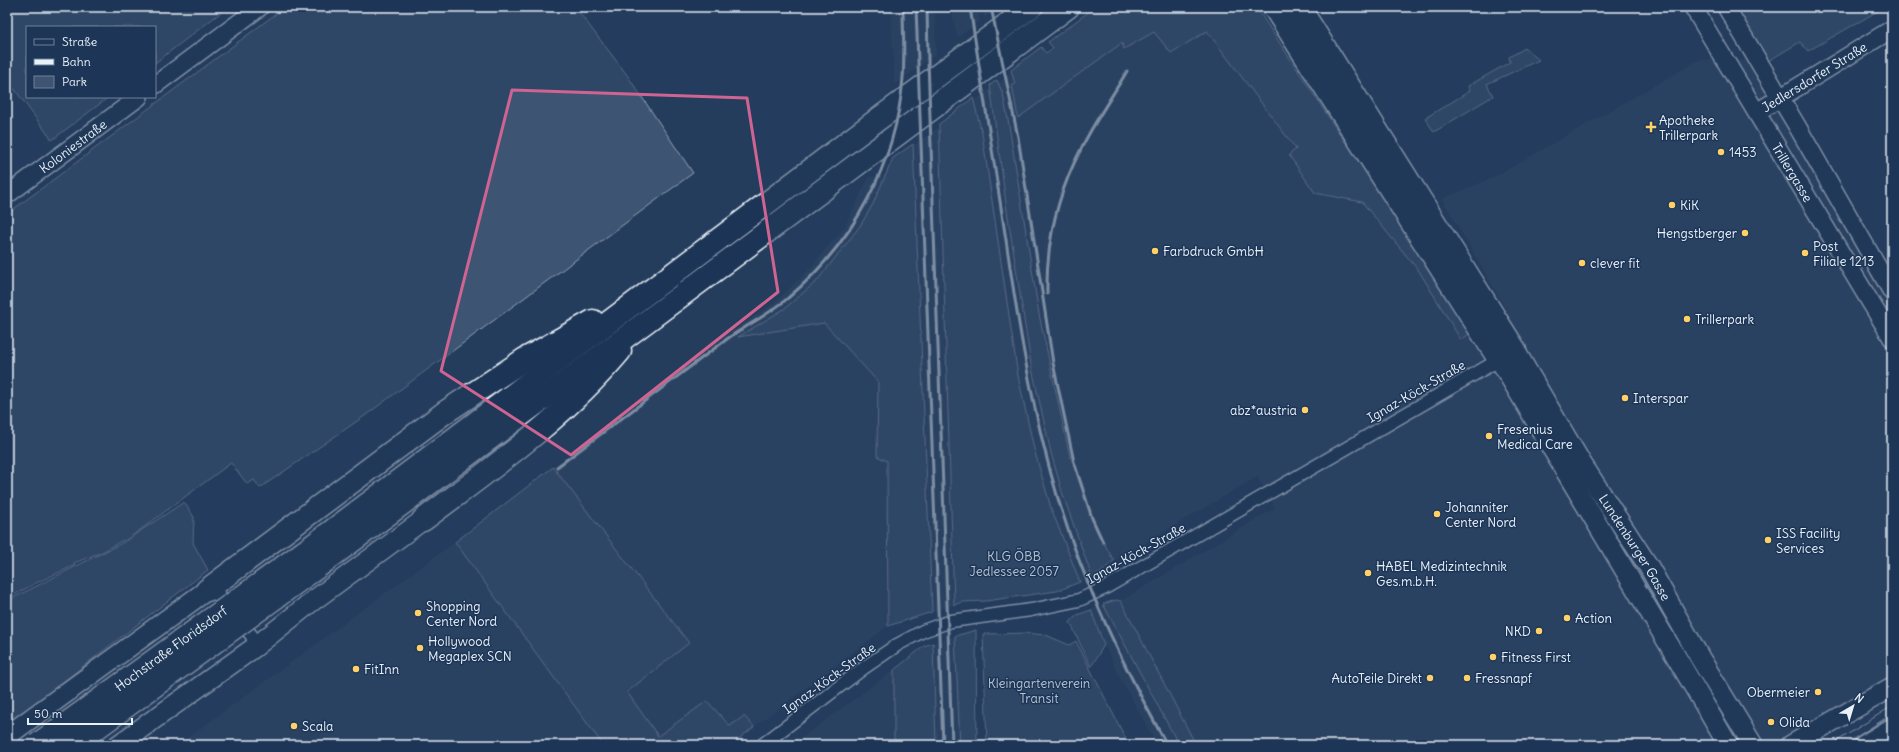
<svg xmlns="http://www.w3.org/2000/svg" width="1899" height="752" font-family="Delius,sans-serif">
<style>
.built{fill:#334a68}
.green{fill:#3e5472;stroke:#93a2b5}
.lines{fill:none;stroke-linecap:round;stroke-linejoin:round}
.street-casing{stroke:#e8f1f8;stroke-width:15}
.secondary-casing{stroke:#e8f1f8;stroke-width:20}
.primary-casing{stroke:#e8f1f8;stroke-width:22}
.highway-casing{stroke:#e8f1f8;stroke-width:25}
.street{stroke:#1d3557;stroke-width:12}
.secondary{stroke:#1d3557;stroke-width:17}
.primary{stroke:#1d3557;stroke-width:19}
.highway{stroke:#1d3557;stroke-width:22}
.tram{stroke:#e8f1f8;stroke-width:1}
.rail{stroke:#e8f1f8;stroke-width:3}
.highway-bridge-casing{stroke:#e8f1f8;stroke-width:25;stroke-linecap:butt}
.highway-bridge{stroke:#1d3557;stroke-width:22}
.marked{fill:none;stroke:#cf6492;stroke-width:3;stroke-linejoin:round}
.poi-dot{fill:#ffd166;stroke:#1d3557;stroke-width:1.5}
.labels{text-anchor:middle;stroke-width:3;stroke-linejoin:round;paint-order:stroke}
.street-label{font-size:13px;fill:#e8f1f8;stroke:#1d3557}
.poi-label{font-size:13px;fill:#e8f1f8;stroke:#1d3557;text-anchor:start}
.park-label{font-size:13px;fill:#b5c2d0;stroke:#1d3557}
</style>
<rect width="100%" height="100%" fill="#253d5d"/>
<filter id="ink" filterUnits="userSpaceOnUse"><feTurbulence type="fractalNoise" baseFrequency=".025" numOctaves="2"/><feDisplacementMap in="SourceGraphic" scale="8" xChannelSelector="R" yChannelSelector="G"/><feConvolveMatrix kernelMatrix="1 2 1 2 8 2 1 2 1" color-interpolation-filters="sRGB"/></filter>
<g filter="url(#ink)">
<g class="built">
<polygon points="891,7 935,7 936,54 894,85"/>
<polygon points="950,7 978,7 980,21 958,37"/>
<polygon points="982,7 998,7 984,18"/>
<polygon points="1207,31 1296,149 1315,193 1362,202 1419,271 1461,340 1506,309 1442,199 1494,177 1699,60 1768,61 1892,274 1892,679 1776,745 1196,745 1121,601 1275,508 1257,477 1114,561 1096,529 1069,452 1039,314 1009,125 1003,94 998,83 1012,72 1015,84 1012,85 1018,118 1122,42 1124,48 1154,32 1171,53"/>
<polygon points="991,88 1007,211 1031,364 1051,453 1063,495 1092,577 1080,582 1051,508 1034,449 1018,376 982,133 974,101"/>
<polygon points="939,127 954,605 932,612 913,146"/>
<polygon points="887,175 873,204 855,234 817,281 784,309 739,337 824,323 878,382 877,456 887,460 888,626 754,727 744,716 730,726 707,701 658,736 627,692 689,643 553,467 612,424 715,342 773,304 814,265 818,258 844,228 869,177"/>
<polygon points="455,542 603,745 178,745"/>
<polygon points="1104,604 1112,619 1179,745 1157,745 1117,672 1095,623 1091,610"/>
<polygon points="955,636 960,745 936,745 933,643"/>
<polygon points="894,670 894,745 792,745"/>
</g>
<g class="green">
<polygon points="7,7 228,7 155,63 155,27 27,27 27,97 109,97 52,140 7,79"/>
<polygon points="285,7 575,7 625,72 693,173 366,415 260,488 254,480 247,484 231,463 125,541 184,502 194,517 193,543 208,570 7,725 7,601 124,542 123,540 102,552 74,563 75,565 34,584 7,599 7,214"/>
<polygon points="1095,7 1256,7 1345,142 1362,159 1472,332 1461,340 1419,271 1362,202 1315,193 1289,155 1296,149 1207,31 1171,53 1154,32 1124,49 1122,43 1018,118 1012,85 1015,84 1011,70 1041,47 1046,53 1053,48 1048,42"/>
<polygon points="1735,7 1885,7 1808,51 1800,42 1768,61"/>
<polygon points="1525,48 1539,60 1487,84 1493,96 1434,132 1425,118 1470,91 1468,86 1510,62 1509,57"/>
<path d="M997,80L1003,94L1009,125L1039,314L1069,452L1096,529L1114,561C1104,567 1106,572 1092,577L1063,495L1051,453L1031,364L1007,211L990,85Z"/>
<polygon points="973,98 982,133 1018,376 1034,449 1051,508 1080,582 1057,591 986,601 963,602 954,605 939,124"/>
<polygon points="913,144 932,612 888,626 887,461 877,456 878,382 824,323 738,337 784,309 817,281 860,226 873,204 893,158"/>
<polygon points="553,467 689,643 627,692 658,736 707,701 730,726 744,716 754,727 731,745 603,745 455,542"/>
<polygon points="1116,600 1121,601 1196,745 1179,745 1103,604"/>
<polygon points="1091,610 1104,645 1091,667 1070,622 1077,615"/>
<polygon points="976,630 977,745 960,745 955,636"/>
<polygon points="1025,633 1046,635 1069,645 1076,641 1129,745 987,745 983,634"/>
<polygon points="933,643 936,745 894,745 894,670 924,646"/>
</g>
<g class="lines">
<defs>
<g id="street">
<polyline points="207,590 220,596 252,636 255,647"/>
<polyline points="762,745 865,667 897,645 923,631 951,621 1031,610 1079,600 1105,588 1504,357"/>
</g>
<g id="secondary">
<path id="s1" d="M1693,7L1892,338"/>
<polyline points="1726,7 1797,126 1892,292"/>
<polyline points="155,85 260,7"/>
<path id="s2" d="M1757,112L1892,29"/>
<path id="s3" d="M7,195L139,97"/>
</g>
<g id="primary">
<path id="s4" d="M1515,350L1582,464L1649,567L1700,658L1753,745"/>
<path d="M1499,359C1575,488 1653,616 1728,745"/>
<polyline points="7,736 207,590"/>
<polyline points="118,745 255,647 310,603 423,520"/>
<polyline points="1791,745 1892,687"/>
<polyline points="1864,745 1892,728"/>
</g>
<g id="highway">
<polyline points="1274,7 1499,359"/>
<polyline points="1299,7 1515,350"/>
<path d="M423,520C492,468 564,418 620,351"/>
<polyline points="304,552 873,123 1031,7"/>
<polyline points="316,568 1068,7"/>
<polyline points="207,590 444,413 525,359 593,321"/>
</g>
</defs>
<use href="#street" class="street-casing"/>
<use href="#secondary" class="secondary-casing"/>
<use href="#primary" class="primary-casing"/>
<use href="#highway" class="highway-casing"/>
<use href="#street" class="street"/>
<use href="#secondary" class="secondary"/>
<use href="#primary" class="primary"/>
<use href="#highway" class="highway"/>
<g class="tram">
<polyline points="1831,745 1892,706"/>
<polyline points="1844,745 1892,714"/>
</g>
<g class="rail">
<polyline points="916,7 943,745"/>
<polyline points="927,7 928,60 952,745"/>
<path d="M970,7C982,85 994,163 1006,240C1019,329 1033,416 1059,502C1085,587 1124,667 1167,745"/>
<polyline points="991,7 1018,137 1053,363 1074,462 1092,518 1103,542"/>
<path d="M1047,293C1046,243 1058,193 1081,149C1094,122 1112,97 1127,71"/>
<path d="M557,467C614,424 670,382 727,339C747,325 770,314 788,298C854,242 896,164 903,78C905,54 903,31 903,7"/>
</g>
<defs>
<g id="highway-bridge">
<path id="s5" d="M37,745L304,552"/>
<polyline points="73,745 316,568"/>
</g>
</defs>
<use href="#highway-bridge" class="highway-bridge-casing"/>
<use href="#highway-bridge" class="highway-bridge"/>
</g>
</g>
<path d="M0 0H1899V752H0ZM512,90L747,98L778,292L571,455L441,371Z" fill="#253d5d" fill-opacity=".55" fill-rule="evenodd"/>
<path class="marked" d="M512,90L747,98L778,292L571,455L441,371Z"/>
<g class="poi-dot">
<path d="M1649 121h4v4h4v4h-4v4h-4v-4h-4v-4h4z"/>
<circle cx="1721" cy="152" r="4"/>
<circle cx="1672" cy="205" r="4"/>
<circle cx="1745" cy="233" r="4"/>
<circle cx="1155" cy="251" r="4"/>
<circle cx="1805" cy="253" r="4"/>
<circle cx="1582" cy="263" r="4"/>
<circle cx="1687" cy="319" r="4"/>
<circle cx="1625" cy="398" r="4"/>
<circle cx="1305" cy="410" r="4"/>
<circle cx="1489" cy="436" r="4"/>
<circle cx="1437" cy="514" r="4"/>
<circle cx="1768" cy="540" r="4"/>
<circle cx="1368" cy="573" r="4"/>
<circle cx="418" cy="613" r="4"/>
<circle cx="1567" cy="618" r="4"/>
<circle cx="1539" cy="631" r="4"/>
<circle cx="420" cy="648" r="4"/>
<circle cx="1493" cy="657" r="4"/>
<circle cx="356" cy="669" r="4"/>
<circle cx="1430" cy="678" r="4"/>
<circle cx="1467" cy="678" r="4"/>
<circle cx="1818" cy="692" r="4"/>
<circle cx="1771" cy="722" r="4"/>
<circle cx="294" cy="726" r="4"/>
</g>
<g class="labels">
<g class="street-label">
<text dy="5" stroke="none"><textPath href="#s2" startOffset="67">Jedlersdorfer Straße</textPath></text>
<text dy="5" stroke="none"><textPath href="#s3" startOffset="82">Koloniestraße</textPath></text>
<text dy="5" stroke="none"><textPath href="#s1" startOffset="193">Trillergasse</textPath></text>
<text transform="translate(1416 391) rotate(-30)" y="5">Ignaz-Köck-Straße</text>
<text dy="5" stroke="none"><textPath href="#s4" startOffset="231">Lundenburger Gasse</textPath></text>
<text transform="translate(1136 553) rotate(-29)" y="5">Ignaz-Köck-Straße</text>
<text dy="5" stroke="none"><textPath href="#s5" startOffset="165">Hochstraße Floridsdorf</textPath></text>
<text transform="translate(829 678) rotate(-36)" y="5">Ignaz-Köck-Straße</text>
</g>
<g class="poi-label">
<text x="1659" y="125">Apotheke<tspan x="1659" dy="15">Trillerpark</tspan></text>
<text x="1729" y="157">1453</text>
<text x="1680" y="210">KiK</text>
<text x="1737" y="238" text-anchor="end">Hengstberger</text>
<text x="1813" y="251">Post<tspan x="1813" dy="15">Filiale 1213</tspan></text>
<text x="1163" y="256">Farbdruck GmbH</text>
<text x="1590" y="268">clever fit</text>
<text x="1695" y="324">Trillerpark</text>
<text x="1633" y="403">Interspar</text>
<text x="1297" y="415" text-anchor="end">abz*austria</text>
<text x="1497" y="434">Fresenius<tspan x="1497" dy="15">Medical Care</tspan></text>
<text x="1445" y="512">Johanniter<tspan x="1445" dy="15">Center Nord</tspan></text>
<text x="1776" y="538">ISS Facility<tspan x="1776" dy="15">Services</tspan></text>
<text x="1376" y="571">HABEL Medizintechnik<tspan x="1376" dy="15">Ges.m.b.H.</tspan></text>
<text x="426" y="611">Shopping<tspan x="426" dy="15">Center Nord</tspan></text>
<text x="1575" y="623">Action</text>
<text x="1531" y="636" text-anchor="end">NKD</text>
<text x="428" y="646">Hollywood<tspan x="428" dy="15">Megaplex SCN</tspan></text>
<text x="1501" y="662">Fitness First</text>
<text x="364" y="674">FitInn</text>
<text x="1422" y="683" text-anchor="end">AutoTeile Direkt</text>
<text x="1475" y="683">Fressnapf</text>
<text x="1810" y="697" text-anchor="end">Obermeier</text>
<text x="1779" y="727">Olida</text>
<text x="302" y="731">Scala</text>
</g>
<g class="park-label">
<text x="1014" y="561">KLG ÖBB<tspan x="1014" dy="15">Jedlessee 2057</tspan></text>
<text x="1039" y="688">Kleingartenverein<tspan x="1039" dy="15">Transit</tspan></text>
</g>
</g>
<rect width="1899" height="752" fill="none" stroke="#1d3557" stroke-width="24"/>
<rect x="12" y="12" width="1875" height="728" fill="none" stroke="#e8f1f8" stroke-width="1.5" filter="url(#ink)"/>
<rect x="26" y="26" width="130" height="72" fill="#1d3557" stroke="#6e8097"/>
<rect x="34" y="39" width="20" height="6" fill="#1d3557" stroke="#6e8097"/>
<text x="62" y="46" font-size="12" fill="#e8f1f8">Straße</text>
<rect x="34" y="59" width="20" height="6" fill="#e8f1f8" stroke="#6e8097"/>
<text x="62" y="66" font-size="12" fill="#e8f1f8">Bahn</text>
<rect x="34" y="76" width="20" height="12" fill="#3e5472" stroke="#6e8097"/>
<text x="62" y="86" font-size="12" fill="#e8f1f8">Park</text>
<g transform="translate(1853 706) rotate(38)" stroke="#1d3557" stroke-width="3" paint-order="stroke">
<path d="M0-3L7 15L0 10L-7 15Z" fill="#e8f1f8"/>
<text y="-6" font-size="11" font-weight="bold" text-anchor="middle" fill="#e8f1f8">N</text>
</g>
<path d="M28 718v6h104v-6" fill="none" stroke="#e8f1f8" stroke-width="2"/>
<text x="34" y="718" font-size="12" fill="#e8f1f8" stroke="#1d3557" stroke-width="3" paint-order="stroke">50 m</text>
</svg>
